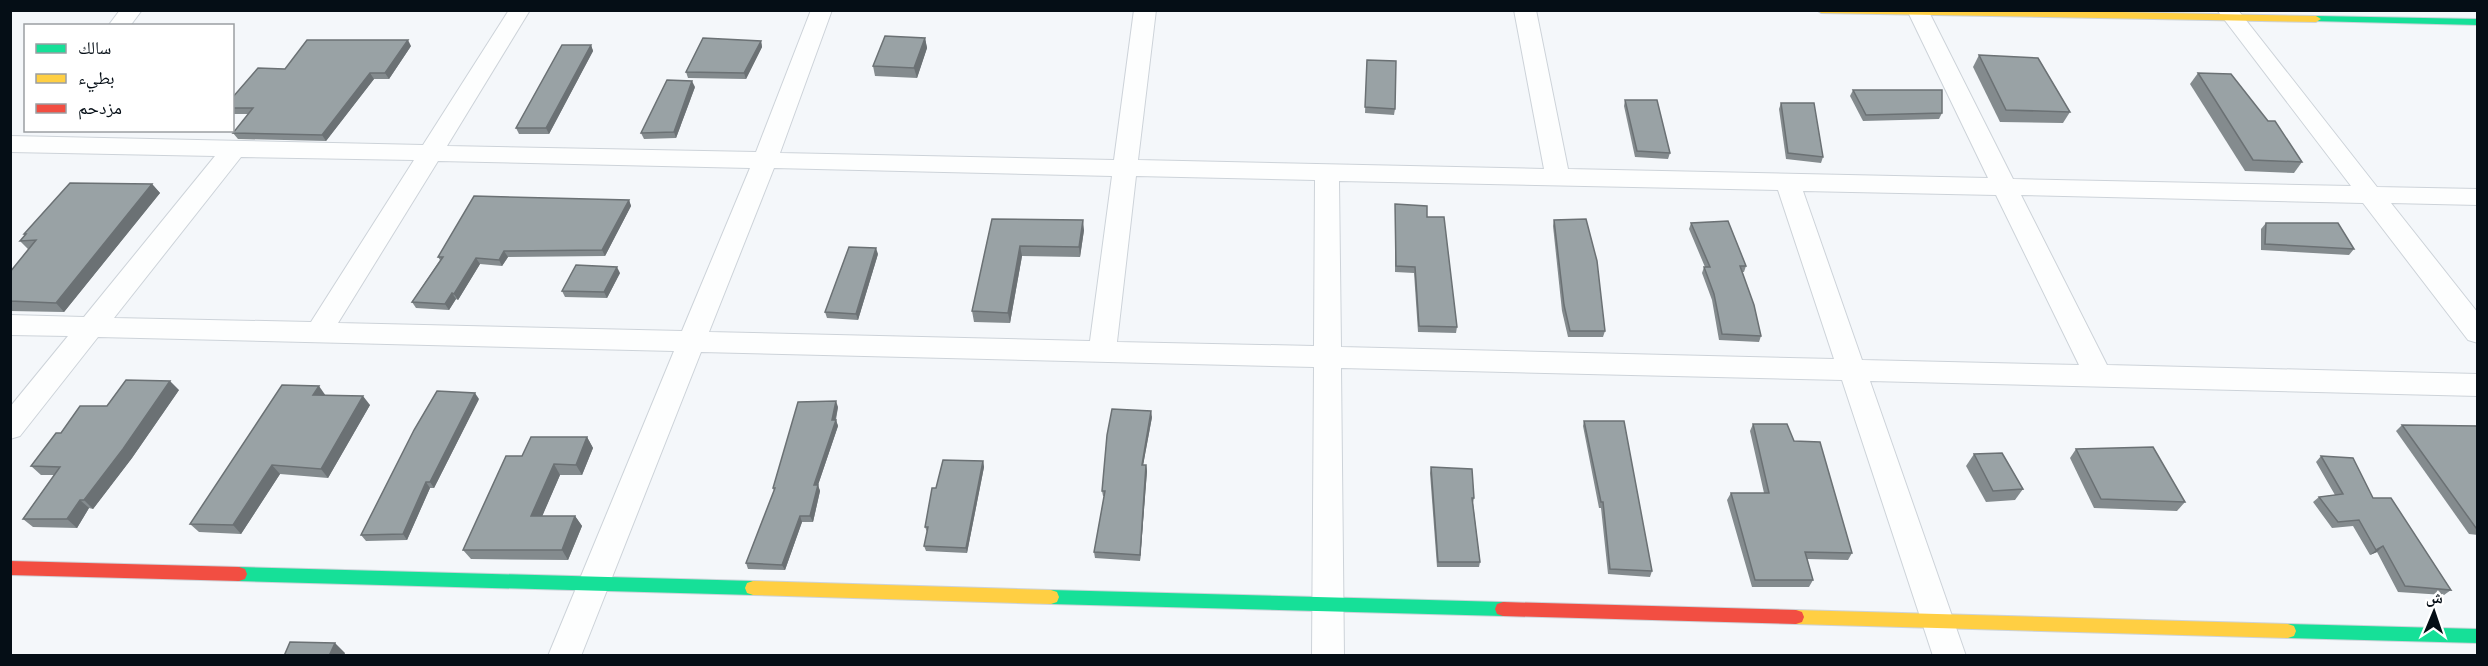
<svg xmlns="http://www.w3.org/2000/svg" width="2488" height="666" font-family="Inter,'Noto Naskh Arabic',sans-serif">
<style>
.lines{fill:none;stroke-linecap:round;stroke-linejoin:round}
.street-casing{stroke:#cdd3d9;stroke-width:2}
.fast-casing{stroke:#cdd3d9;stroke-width:2}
.slow-casing{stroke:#cdd3d9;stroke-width:2}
.jam-casing{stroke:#cdd3d9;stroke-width:2}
.street{fill:#fdfefe;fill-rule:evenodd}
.fast{fill:#16e098;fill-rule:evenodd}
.slow{fill:#ffcf43;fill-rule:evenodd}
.jam{fill:#f24e42;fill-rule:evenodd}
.wall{fill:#848b8e}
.shaded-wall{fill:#6b7174}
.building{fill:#99a2a5;stroke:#6b7174;stroke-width:1.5}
</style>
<rect width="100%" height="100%" fill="#f4f7fa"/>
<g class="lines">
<defs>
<g id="street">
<polygon points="120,10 142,10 130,26 108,26"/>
<path d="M509,10H530L447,146L756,152L811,10H832L780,153L1114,160L1134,10H1156L1138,160L1544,169L1514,10H1536L1568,169L1988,178L1907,10H1928L2013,179L2351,186L2217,10H2238L2377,187L2478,189V205L2391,203L2478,313V343L2468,340L2363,203L2021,195L2107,365L2478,374V396L1870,381L1966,656H1933L1842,380L1341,368L1344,656H1312L1314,367L701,352L581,656H548L674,351L98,337L20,436L10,439V407L68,336L10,335V315L84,317L215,156L10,152V136L423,145ZM241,157L414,160L311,322L114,318ZM438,161L750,168L682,331L338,323ZM774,168L1112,176L1090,341L709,332ZM1136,176L1315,180L1314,346L1117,342ZM1339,181L1778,190L1834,359L1341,347ZM1803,191L1996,195L2079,365L1862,360Z"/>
</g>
<g id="fast">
<polygon points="2316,16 2478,19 2478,25 2312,21 2312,17"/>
<polygon points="239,567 753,581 759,583 761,588 759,593 753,595 239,581 233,579 231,574 233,569"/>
<polygon points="1051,590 1503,602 1509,604 1511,609 1509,614 1503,616 1051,604 1045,602 1043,597 1045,592"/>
<polygon points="2288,624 2478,629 2478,643 2288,638 2282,636 2280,631 2282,626"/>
</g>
<g id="slow">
<polygon points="1816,10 2025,10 2316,16 2321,19 2316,22 1821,13"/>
<polygon points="753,581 1051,590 1057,592 1059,597 1057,602 1051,604 753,595 747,593 745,588 747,583"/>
<polygon points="1796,610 2288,624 2294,626 2296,631 2294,636 2288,638 1796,624 1790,622 1788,617 1790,612"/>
</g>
<g id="jam">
<polygon points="10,561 239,567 245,569 247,574 245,579 239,581 10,575"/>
<polygon points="1503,602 1796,610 1802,612 1804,617 1802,622 1796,624 1503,616 1497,614 1495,609 1497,604"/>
</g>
</defs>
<use href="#street" class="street-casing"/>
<use href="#fast" class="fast-casing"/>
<use href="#slow" class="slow-casing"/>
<use href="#jam" class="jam-casing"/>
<use href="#street" class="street"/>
<use href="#fast" class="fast"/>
<use href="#slow" class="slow"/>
<use href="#jam" class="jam"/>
</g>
<g class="wall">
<polygon points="925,38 927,48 917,78 875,76 873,66"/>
<polygon points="761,41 762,47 746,79 688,78 686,72"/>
<polygon points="591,45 593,51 549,134 519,134 516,128"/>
<polygon points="411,46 389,79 374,79 326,141 238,139 233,133 248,114 232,114 232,98 285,69"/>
<polygon points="1979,55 2070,112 2063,123 2000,122 1973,67"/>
<polygon points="1367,60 1395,109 1394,115 1365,113"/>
<polygon points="2198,73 2302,162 2294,173 2245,171 2190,84"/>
<polygon points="695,87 676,138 644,139 641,133"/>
<polygon points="1853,90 1942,113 1939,119 1863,121 1850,96"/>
<polygon points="1625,100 1670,153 1668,159 1635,157 1624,106"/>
<polygon points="1781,103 1823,157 1821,163 1786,159 1779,109"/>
<polygon points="152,184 160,193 64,312 10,311 10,272 29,250 20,241 25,235 24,234"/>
<polygon points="629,200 631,206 605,256 508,257 502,266 480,264 458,300 456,299 449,310 416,308 412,302 440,260 438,257"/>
<polygon points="1395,204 1427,217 1457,327 1456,333 1418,332 1414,273 1395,272"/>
<polygon points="992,219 1084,230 1080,257 1022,256 1010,323 974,322 972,311"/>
<polygon points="1554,220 1605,331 1603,337 1568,337 1562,311 1553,226"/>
<polygon points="1691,223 1746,266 1744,272 1742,272 1761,336 1759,342 1719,340 1712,300 1702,273 1704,267 1705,267 1689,229"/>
<polygon points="2266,223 2354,249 2349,255 2261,250 2261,229"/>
<polygon points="878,254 858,320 827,318 825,312"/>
<polygon points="620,273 607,298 565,297 562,291"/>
<polygon points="179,390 132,458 93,509 89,508 77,528 33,527 23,519 54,475 41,475 31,466 61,433 107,406"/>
<polygon points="326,396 370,405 328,478 280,474 241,534 199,532 190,524"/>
<polygon points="479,399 434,488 430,488 407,540 366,541 361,535"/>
<polygon points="838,407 836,420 838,426 818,485 820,491 813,522 802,522 785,570 748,569 746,563 774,491 773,488"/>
<polygon points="1152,417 1143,465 1146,465 1147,471 1140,561 1095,558 1094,552 1104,496 1103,496 1102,491"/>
<polygon points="1584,421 1652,571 1650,577 1608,574 1601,508 1599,508 1583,426"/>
<polygon points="1753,424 1794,441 1852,553 1848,560 1807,559 1813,580 1809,587 1752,587 1727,500 1731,493 1764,493 1750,431"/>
<polygon points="2402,425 2478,426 2478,535 2469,534 2396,431"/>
<polygon points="587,437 593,448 582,475 560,475 542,516 575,516 582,526 568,560 471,559 463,550 522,456"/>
<polygon points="2076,449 2185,502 2177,511 2094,508 2070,458"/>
<polygon points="1974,454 2023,489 2015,500 1986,502 1966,466"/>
<polygon points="2321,456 2373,498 2451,590 2444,595 2398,592 2377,552 2370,555 2353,526 2332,528 2313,502 2319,497 2335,495 2316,462"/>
<polygon points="983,461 984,467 967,553 926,551 924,546 927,532 925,527 936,488"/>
<polygon points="1431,467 1474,498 1473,503 1480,562 1479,567 1437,567 1430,473"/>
</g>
<g class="shaded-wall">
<polygon points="925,38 927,48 917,78 914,68"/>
<polygon points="408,40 411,46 389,79 385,73"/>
<polygon points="761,41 762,47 746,79 744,73"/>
<polygon points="591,45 593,51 549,134 546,128"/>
<polygon points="370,73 374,79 326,141 322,135"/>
<polygon points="692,81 695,87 676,138 674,132"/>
<polygon points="152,184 160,193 64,312 56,303"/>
<polygon points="629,200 631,206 605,256 602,250"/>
<polygon points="1083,220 1084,230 1080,257 1079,247"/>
<polygon points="1020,246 1022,256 1010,323 1008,313"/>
<polygon points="876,248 878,254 858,320 856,314"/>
<polygon points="504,251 508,257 502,266 499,260"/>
<polygon points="476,258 480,264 458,300 454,294"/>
<polygon points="617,267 620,273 607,298 604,292"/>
<polygon points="452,293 456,299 449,310 445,304"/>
<polygon points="170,381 179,390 132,458 93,509 84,500"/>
<polygon points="319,386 326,396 313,395"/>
<polygon points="475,393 479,399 434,488 430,482"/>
<polygon points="363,396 370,405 328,478 321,469"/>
<polygon points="836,401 838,407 834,426 832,420"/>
<polygon points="1151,411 1152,417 1142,471 1142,465"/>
<polygon points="836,420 838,426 818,485 820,491 813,522 810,516 814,485"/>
<polygon points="587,437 593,448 582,475 576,465"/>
<polygon points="983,461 984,467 967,553 966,548"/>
<polygon points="554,464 560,475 538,526 531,516"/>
<polygon points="272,465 280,474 241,534 233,525"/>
<polygon points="1146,465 1147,471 1140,561 1140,555"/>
<polygon points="426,482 430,488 407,540 403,534"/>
<polygon points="80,500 89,508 77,528 67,519"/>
<polygon points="575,516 582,526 568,560 562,550"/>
<polygon points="800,516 802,522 785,570 782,565"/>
<polygon points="2383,546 2377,552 2370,555 2376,550"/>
<polygon points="335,643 345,653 344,656 329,656"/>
</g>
<g class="building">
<polygon points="885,36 925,38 914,68 873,66"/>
<polygon points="703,38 761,41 744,73 686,72"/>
<polygon points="307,40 408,40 385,73 370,73 322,135 233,133 253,108 232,108 232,98 258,68 285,69"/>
<polygon points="562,45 591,45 546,128 516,128"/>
<polygon points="1979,55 2038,58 2070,112 2006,110"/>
<polygon points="1367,60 1396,61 1395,109 1365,107"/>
<polygon points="2198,73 2231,74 2268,121 2275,121 2302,162 2253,160"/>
<polygon points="667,80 692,81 674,132 641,133"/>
<polygon points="1853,90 1942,90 1942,113 1866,115"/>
<polygon points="1625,100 1657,100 1670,153 1637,151"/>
<polygon points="1781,103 1814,103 1823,157 1788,153"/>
<polygon points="70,183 152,184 56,303 10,301 10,272 36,240 20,241 26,234 24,234"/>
<polygon points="474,196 629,200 602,250 504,251 499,260 476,258 454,294 452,293 445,304 412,302 443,257 438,257"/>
<polygon points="1395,204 1427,206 1427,217 1444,217 1457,327 1419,326 1415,267 1396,266"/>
<polygon points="992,219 1083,220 1079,247 1020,246 1008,313 972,311"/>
<polygon points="1586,219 1597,261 1605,331 1570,331 1564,305 1554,220"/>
<polygon points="1728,221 1746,266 1740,266 1754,305 1761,336 1722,334 1714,294 1704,267 1710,267 1691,223"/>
<polygon points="2266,223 2338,223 2354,249 2265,244"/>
<polygon points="849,247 876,248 856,314 825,312"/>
<polygon points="576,265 617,267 604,292 562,291"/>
<polygon points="126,380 170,381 123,449 84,500 80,500 67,519 23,519 60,467 31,466 56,433 61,433 80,406 107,406"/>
<polygon points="282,385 319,386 313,395 363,396 321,469 272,465 233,525 190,524"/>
<polygon points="437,391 475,393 430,482 426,482 403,534 361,535 414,430"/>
<polygon points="836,401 832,420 836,420 814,485 818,485 810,516 800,516 782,565 746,563 775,488 773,488 798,402"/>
<polygon points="1112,409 1151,411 1142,465 1146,465 1140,555 1094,552 1105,491 1102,491 1107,435"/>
<polygon points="1584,421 1624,421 1652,571 1610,569 1603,502 1601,502"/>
<polygon points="1753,424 1787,424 1794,441 1820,442 1852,553 1805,552 1813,580 1755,580 1731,493 1769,493"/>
<polygon points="2402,425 2478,426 2478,528 2476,528"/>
<polygon points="531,437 587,437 576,465 554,464 531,516 575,516 562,550 463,550 506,456 522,456"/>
<polygon points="2153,447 2185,502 2101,499 2076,449"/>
<polygon points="2002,453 2023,489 1993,491 1974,454"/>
<polygon points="2321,456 2353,458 2373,498 2391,498 2451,590 2405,586 2383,546 2376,550 2359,520 2338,522 2319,497 2343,494"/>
<polygon points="943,460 983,461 966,548 924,546 928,527 925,527 932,488 936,488"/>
<polygon points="1431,467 1472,469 1474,498 1472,498 1480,562 1438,562"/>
<polygon points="290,642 335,643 329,656 284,656"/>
</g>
<rect width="2488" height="666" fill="none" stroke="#050e16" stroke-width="24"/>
<rect x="24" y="24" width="210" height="108" fill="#ffffff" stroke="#9b9fa2" stroke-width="1.5"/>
<rect x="36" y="44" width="30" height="9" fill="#16e098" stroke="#9b9fa2" stroke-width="1.5"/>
<text x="78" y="54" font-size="18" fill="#050e16">سالك</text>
<rect x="36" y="74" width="30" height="9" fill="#ffcf43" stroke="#9b9fa2" stroke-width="1.5"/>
<text x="78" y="84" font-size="18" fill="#050e16">بطيء</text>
<rect x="36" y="104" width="30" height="9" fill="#f24e42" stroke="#9b9fa2" stroke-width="1.5"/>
<text x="78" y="114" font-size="18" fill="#050e16">مزدحم</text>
<g transform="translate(2434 612) rotate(2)" stroke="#ffffff" stroke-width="4.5" paint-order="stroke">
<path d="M0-4.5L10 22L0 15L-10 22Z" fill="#050e16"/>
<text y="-9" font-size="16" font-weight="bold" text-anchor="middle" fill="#050e16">ش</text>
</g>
</svg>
